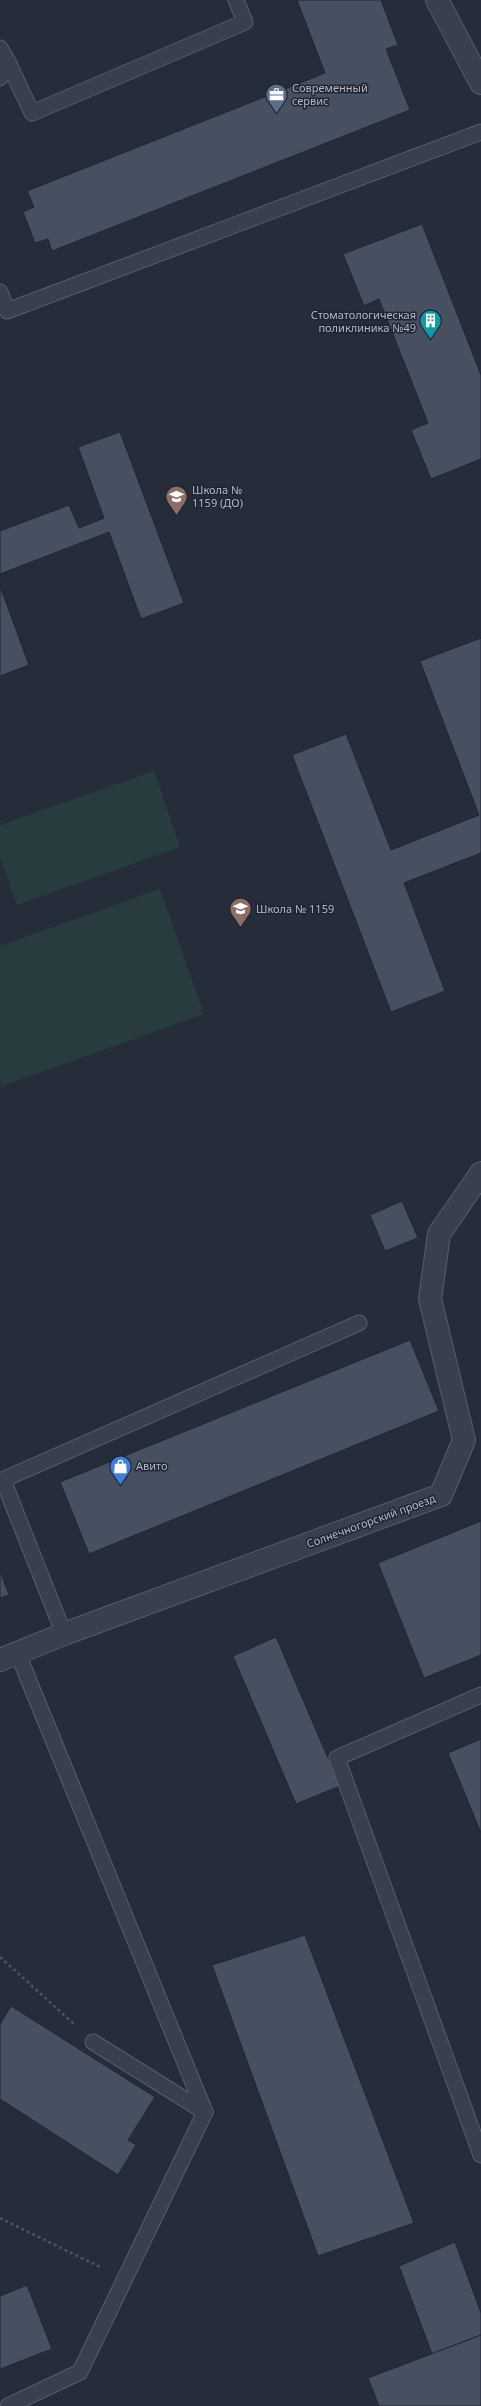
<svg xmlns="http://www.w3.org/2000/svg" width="481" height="2406" font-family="'Noto Sans',sans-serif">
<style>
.green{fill:#283b3e}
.building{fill:#465060;stroke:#202633}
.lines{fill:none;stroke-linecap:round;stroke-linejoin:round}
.lane-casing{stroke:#575d6a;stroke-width:17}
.street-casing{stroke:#575d6a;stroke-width:24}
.path{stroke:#47585c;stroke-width:2.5;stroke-dasharray:3 3;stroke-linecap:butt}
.lane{stroke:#393f4c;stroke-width:15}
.street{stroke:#393f4c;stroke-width:22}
.labels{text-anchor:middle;stroke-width:3;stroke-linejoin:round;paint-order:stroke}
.poi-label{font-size:11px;fill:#b4bac7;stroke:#1e2431;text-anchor:start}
.street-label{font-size:11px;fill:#b4bac7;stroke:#1e2431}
</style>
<rect width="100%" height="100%" fill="#252d3b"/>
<g class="green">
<polygon points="154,771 180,847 17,905 0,857 0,825"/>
<polygon points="160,889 204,1014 2,1086 0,1080 0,946"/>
</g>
<g class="building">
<polygon points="297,0 381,0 398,45 386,49 410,110 52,251 48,239 35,243 23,212 34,207 27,191 325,73"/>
<polygon points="422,224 481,375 481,459 431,479 411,430 428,423 379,299 364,306 343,254"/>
<polygon points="120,432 184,603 141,619 109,532 0,574 0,531 69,505 79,528 104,518 78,447"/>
<polygon points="0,586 29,665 0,676"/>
<polygon points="481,638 481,853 404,883 445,991 391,1012 292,755 346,734 391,850 479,815 420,661"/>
<polygon points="402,1201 418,1238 385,1251 370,1215"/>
<polygon points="410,1340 439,1411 89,1554 60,1482"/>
<polygon points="481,1521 481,1655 424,1678 378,1563"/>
<polygon points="0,1571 9,1595 0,1598"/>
<polygon points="276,1637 340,1786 296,1804 233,1656"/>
<polygon points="481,1739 481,1833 448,1753"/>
<polygon points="305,1935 414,2223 318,2256 212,1965"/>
<polygon points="11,2006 155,2097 128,2140 136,2145 118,2175 0,2099 0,2024"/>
<polygon points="455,2242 481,2313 481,2335 432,2354 399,2266"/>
<polygon points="27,2285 52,2349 0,2369 0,2296"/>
<polygon points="481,2335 481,2406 379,2406 368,2378"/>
</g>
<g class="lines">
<defs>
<g id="lane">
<polyline points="0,48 9,64 0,78"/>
<polyline points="9,64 32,113 245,22 236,0"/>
<polyline points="0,292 7,311 481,132"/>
<polyline points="3,1480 64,1634"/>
<polyline points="0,1481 359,1323"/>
<polyline points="18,1654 205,2112 93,2042"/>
<polyline points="481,1695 337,1758 481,2155"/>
<polyline points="8,2406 80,2372 205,2112"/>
</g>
<g id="street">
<polyline points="437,0 481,83"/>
<polyline points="0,1660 64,1634 441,1495 464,1440 430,1299 439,1234 481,1173"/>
</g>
</defs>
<use href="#lane" class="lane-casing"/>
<use href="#street" class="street-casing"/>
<g class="path">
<polyline points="0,1957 75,2025"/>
<polyline points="0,2218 102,2268"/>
</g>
<use href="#lane" class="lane"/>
<use href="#street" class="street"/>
</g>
<defs>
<symbol id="office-pin" viewBox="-11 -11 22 30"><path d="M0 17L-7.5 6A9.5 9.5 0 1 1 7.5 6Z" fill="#5c6f8a" stroke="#1e2431"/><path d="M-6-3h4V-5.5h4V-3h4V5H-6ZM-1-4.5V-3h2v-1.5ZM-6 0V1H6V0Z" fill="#fff"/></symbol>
<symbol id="building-pin" viewBox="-11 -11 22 30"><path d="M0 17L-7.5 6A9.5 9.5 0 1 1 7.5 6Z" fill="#0f9aa8" stroke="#1e2431"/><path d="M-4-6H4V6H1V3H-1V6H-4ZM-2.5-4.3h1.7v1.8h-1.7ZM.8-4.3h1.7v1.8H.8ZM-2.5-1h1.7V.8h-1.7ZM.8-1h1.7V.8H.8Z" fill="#fff"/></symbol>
<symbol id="school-pin" viewBox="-11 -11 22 30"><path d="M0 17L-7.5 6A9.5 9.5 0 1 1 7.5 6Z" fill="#8d6e63" stroke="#1e2431"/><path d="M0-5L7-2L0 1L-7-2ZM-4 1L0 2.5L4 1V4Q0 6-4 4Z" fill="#fff"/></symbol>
<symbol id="shop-pin" viewBox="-11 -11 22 30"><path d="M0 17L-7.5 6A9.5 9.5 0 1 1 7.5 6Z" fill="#3f7fe0" stroke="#1e2431"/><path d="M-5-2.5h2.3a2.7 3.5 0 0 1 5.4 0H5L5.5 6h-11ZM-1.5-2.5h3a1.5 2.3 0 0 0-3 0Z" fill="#fff"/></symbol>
</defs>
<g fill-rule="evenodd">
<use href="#office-pin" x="264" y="82" width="25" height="34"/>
<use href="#building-pin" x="418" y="308" width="25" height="34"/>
<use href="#school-pin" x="164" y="484" width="25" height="34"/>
<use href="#school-pin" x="228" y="896" width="25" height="34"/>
<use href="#shop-pin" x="108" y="1454" width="25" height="34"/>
</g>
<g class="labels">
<g class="poi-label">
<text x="292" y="92">Современный<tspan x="292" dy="13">сервис</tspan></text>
<text x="416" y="319" text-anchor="end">Стоматологическая<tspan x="416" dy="13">поликлиника №49</tspan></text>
<text x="192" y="494">Школа №<tspan x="192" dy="13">1159 (ДО)</tspan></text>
<text x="256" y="913">Школа № 1159</text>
<text x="136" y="1470">Авито</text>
</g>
<g class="street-label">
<text transform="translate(371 1521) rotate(-20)" y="4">Солнечногорский проезд</text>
</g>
</g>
</svg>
